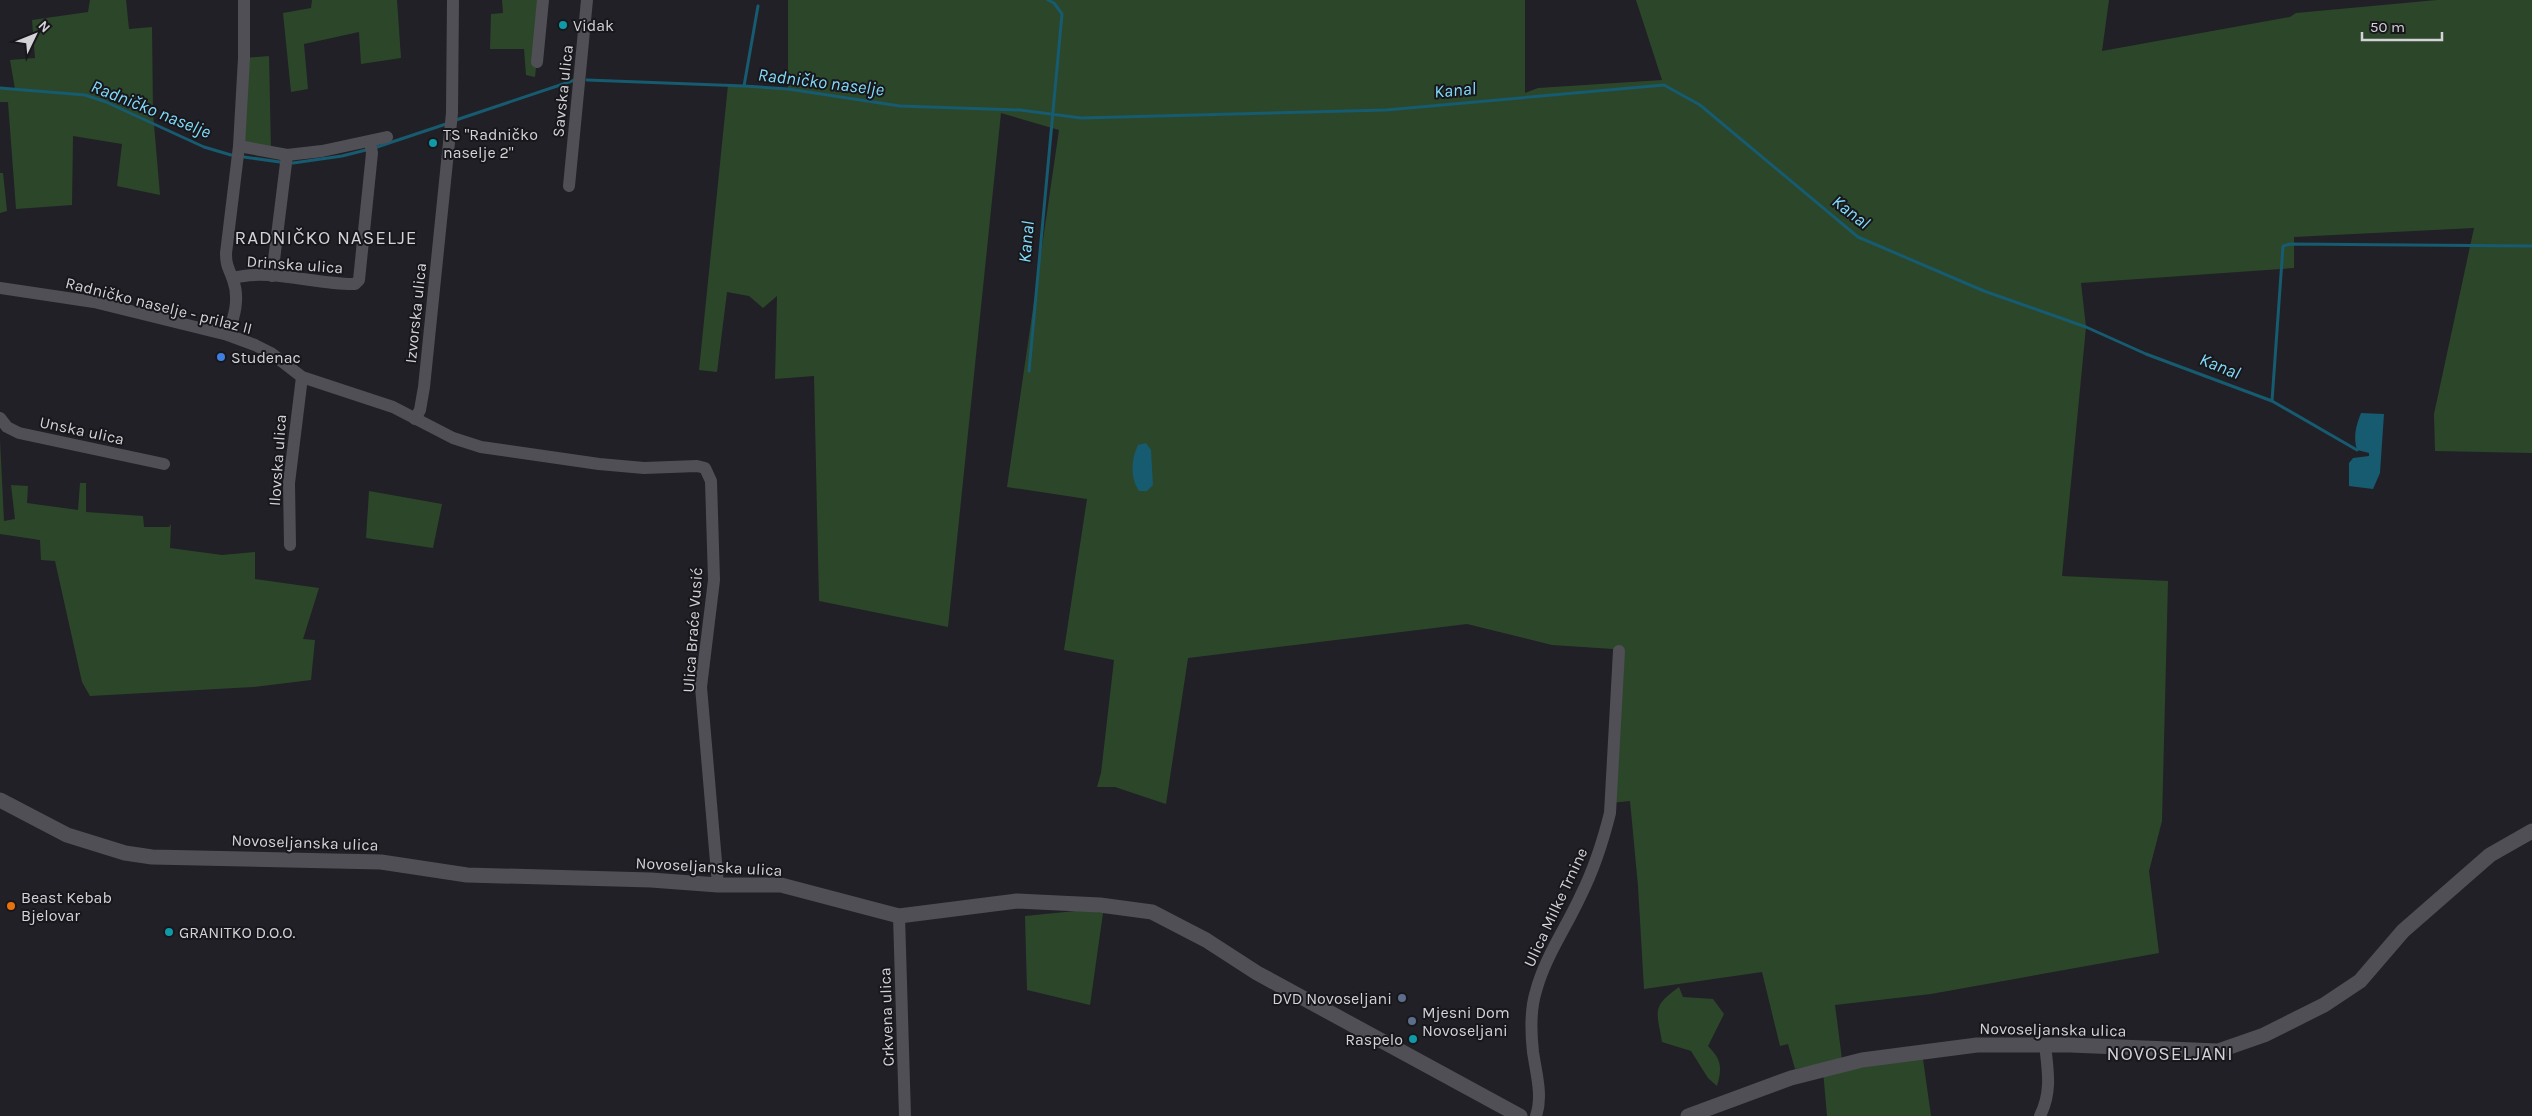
<svg xmlns="http://www.w3.org/2000/svg" width="2532" height="1116" font-family="Karla,sans-serif">
<style>
.green{fill:#2c462a}
.water{fill:#165b6f}
.lines{fill:none;stroke-linecap:round;stroke-linejoin:round}
.stream{stroke:#165b6f;stroke-width:3}
.minor{stroke:#504f56;stroke-width:12}
.secondary{stroke:#504f56;stroke-width:15}
.culture-dot{fill:#0f9aa8;stroke:#18171c;stroke-width:2}
.shop-dot{fill:#3f7fe0;stroke:#18171c;stroke-width:2}
.food-dot{fill:#e8710a;stroke:#18171c;stroke-width:2}
.service-dot{fill:#5c6f8a;stroke:#18171c;stroke-width:2}
.labels{text-anchor:middle;stroke-width:4;stroke-linejoin:round;paint-order:stroke}
.poi-label{font-size:16px;fill:#d3d3d7;stroke:#18171c;text-anchor:start}
.street-label{font-size:16px;fill:#d3d3d7;stroke:#18171c}
.water-label{font-size:18px;font-style:italic;fill:#81dcfb;stroke:#18171c}
.quarter-label{font-size:19px;letter-spacing:1px;fill:#d3d3d7;stroke:#18171c}
</style>
<rect width="100%" height="100%" fill="#212026"/>
<g class="green">
<polygon points="90,0 126,0 129,29 152,27 153,113 160,195 117,186 122,144 73,136 72,205 16,209 8,102 0,102 0,88 15,89 10,60 35,58 32,20 88,12"/>
<polygon points="312,0 397,0 401,58 361,64 359,32 304,44 308,89 291,92 283,13 311,8"/>
<polygon points="502,0 543,0 535,77 526,75 524,49 490,49 491,14 503,13"/>
<polygon points="788,0 1525,0 1525,93 1538,88 1662,80 1636,0 2109,0 2102,51 2290,17 2296,13 2437,0 2532,0 2532,453 2435,451 2434,414 2474,228 2294,237 2294,268 2081,283 2086,327 2062,576 2168,581 2162,821 2149,871 2159,953 1931,994 1835,1005 1842,1059 1795,1069 1788,1044 1780,1046 1762,972 1644,989 1638,886 1630,801 1610,803 1613,649 1552,645 1467,624 1188,658 1166,804 1115,787 1097,787 1101,773 1114,660 1064,650 1087,499 1007,487 1059,130 1001,113 948,627 819,601 814,376 775,379 777,296 763,308 749,296 727,292 717,372 699,370 728,85 788,89"/>
<polygon points="269,56 271,152 239,146 244,58"/>
<polygon points="0,173 3,173 7,211 0,213"/>
<polygon points="0,440 4,521 15,519 11,485 28,486 27,503 78,510 80,483 86,483 86,512 143,516 144,527 169,527 171,524 170,548 222,555 255,552 255,579 319,588 303,639 315,640 311,680 253,687 90,696 82,682 55,561 41,560 40,540 0,534"/>
<polygon points="369,491 442,504 433,548 366,538"/>
<polygon points="1085,910 1103,913 1090,1005 1027,990 1025,916"/>
<path d="M1679,987L1683,997L1713,999L1724,1014L1708,1046C1722,1060 1722,1068 1717,1086L1708,1078L1691,1051L1662,1042C1657,1011 1651,1007 1679,987Z"/>
<polygon points="1922,1052 1931,1116 1827,1116 1823,1070"/>
</g>
<g class="water">
<path d="M2361,413L2384,414L2380,473L2373,489L2349,486V463L2353,458L2369,456V453L2357,450C2353,436 2356,426 2361,413Z"/>
<path d="M1146,443L1151,450L1153,485L1147,491H1139C1130,478 1131,459 1138,445Z"/>
</g>
<g class="lines">
<g class="stream">
<polyline points="587,80 744,86 788,89 900,106 1020,110 1081,118 1386,110 1664,85 1700,105 1858,237 1984,291 2086,327 2146,354 2272,401 2283,246 2290,244 2532,246"/>
<polyline points="744,86 758,6"/>
<polyline points="0,88 85,95 106,102 204,147 231,155"/>
<polyline points="456,120 575,80"/>
<polyline points="377,147 446,124"/>
<polyline points="244,157 280,162"/>
<polyline points="293,163 342,156 366,150"/>
<polyline points="1029,371 1062,14 1054,3 1048,0"/>
<polyline points="2272,401 2357,450"/>
</g>
<g class="minor">
<polyline points="537,62 543,0"/>
<polyline points="239,146 287,155 322,151 387,137"/>
<polyline points="569,186 587,0"/>
<polyline points="272,276 287,155"/>
<path d="M233,278C269,268 317,285 355,284L359,280L372,153L370,142"/>
<polyline points="0,288 94,302 228,335 255,345 271,353 302,377 393,407 453,438 481,447 599,464 644,468 697,466 705,468 711,481 714,580 701,687 718,885"/>
<path d="M228,335C234,317 240,299 233,280C229,268 226,267 226,253L239,146L244,58V0"/>
<polyline points="0,418 7,427 19,433 164,464"/>
<polyline points="415,419 420,410 424,387 452,113 453,0"/>
<polyline points="290,545 289,483 302,377"/>
<polyline points="899,916 905,1116"/>
<path d="M1536,1116C1543,1096 1536,1073 1533,1052C1531,1034 1530,1010 1536,991C1545,957 1566,928 1581,895C1594,869 1603,841 1610,813L1619,651"/>
<path d="M2040,1116C2052,1092 2048,1071 2045,1045"/>
</g>
<g class="secondary">
<polyline points="0,800 67,835 125,853 152,857 381,862 467,875 651,880 718,885 781,885 899,916 1017,901 1100,905 1152,912 1206,940 1257,973 1520,1116"/>
<polyline points="1688,1116 1791,1078 1862,1060 1977,1045 2070,1045 2218,1051 2264,1035 2324,1005 2360,981 2403,931 2490,855 2532,831"/>
</g>
</g>
<g class="culture-dot">
<circle cx="563" cy="25" r="5"/>
<circle cx="433" cy="143" r="5"/>
<circle cx="169" cy="932" r="5"/>
<circle cx="1413" cy="1039" r="5"/>
</g>
<circle class="shop-dot" cx="221" cy="357" r="5"/>
<circle class="food-dot" cx="11" cy="906" r="5"/>
<g class="service-dot">
<circle cx="1402" cy="998" r="5"/>
<circle cx="1412" cy="1021" r="5"/>
</g>
<g class="labels">
<g class="poi-label">
<text x="573" y="31">Vidak</text>
<text x="443" y="140">TS "Radničko<tspan x="443" dy="18">naselje 2"</tspan></text>
<text x="231" y="363">Studenac</text>
<text x="21" y="903">Beast Kebab<tspan x="21" dy="18">Bjelovar</tspan></text>
<text x="179" y="938">GRANITKO D.O.O.</text>
<text x="1392" y="1004" text-anchor="end">DVD Novoseljani</text>
<text x="1422" y="1018">Mjesni Dom<tspan x="1422" dy="18">Novoseljani</tspan></text>
<text x="1403" y="1045" text-anchor="end">Raspelo</text>
</g>
<g class="street-label">
<text transform="translate(562 91) rotate(-84)" y="6">Savska ulica</text>
<text transform="translate(295 264) rotate(4)" y="6">Drinska ulica</text>
<text transform="translate(159 305) rotate(14)" y="6">Radničko naselje - prilaz II</text>
<text transform="translate(415 313) rotate(-84)" y="6">Izvorska ulica</text>
<text transform="translate(82 430) rotate(12)" y="6">Unska ulica</text>
<text transform="translate(277 460) rotate(-86)" y="6">Ilovska ulica</text>
<text transform="translate(692 630) rotate(-86)" y="6">Ulica Braće Vusić</text>
<text transform="translate(305 842) rotate(2)" y="6">Novoseljanska ulica</text>
<text transform="translate(709 866) rotate(3)" y="6">Novoseljanska ulica</text>
<text transform="translate(1555 907) rotate(-65)" y="6">Ulica Milke Trnine</text>
<text transform="translate(886 1017) rotate(-92)" y="6">Crkvena ulica</text>
<text transform="translate(2053 1029) rotate(1)" y="6">Novoseljanska ulica</text>
</g>
<g class="water-label">
<text transform="translate(821 82) rotate(7)" y="6">Radničko naselje</text>
<text transform="translate(1455 90) rotate(-5)" y="6">Kanal</text>
<text transform="translate(151 109) rotate(22)" y="6">Radničko naselje</text>
<text transform="translate(1851 212) rotate(38)" y="6">Kanal</text>
<text transform="translate(1026 242) rotate(-85)" y="6">Kanal</text>
<text transform="translate(2220 366) rotate(22)" y="6">Kanal</text>
</g>
<g class="quarter-label">
<text x="326" y="244">RADNIČKO NASELJE</text>
<text x="2170" y="1060">NOVOSELJANI</text>
</g>
</g>
<g transform="translate(35 35) rotate(47)" stroke="#18171c" stroke-width="4" paint-order="stroke">
<path d="M0-4L9 19L0 12L-9 19Z" fill="#d3d3d7"/>
<text y="-8" font-size="14" font-weight="bold" text-anchor="middle" fill="#d3d3d7">N</text>
</g>
<path d="M2362 32v8h80v-8" fill="none" stroke="#d3d3d7" stroke-width="2.5"/>
<text x="2370" y="32" font-size="15" fill="#d3d3d7" stroke="#18171c" stroke-width="4" paint-order="stroke">50 m</text>
</svg>
